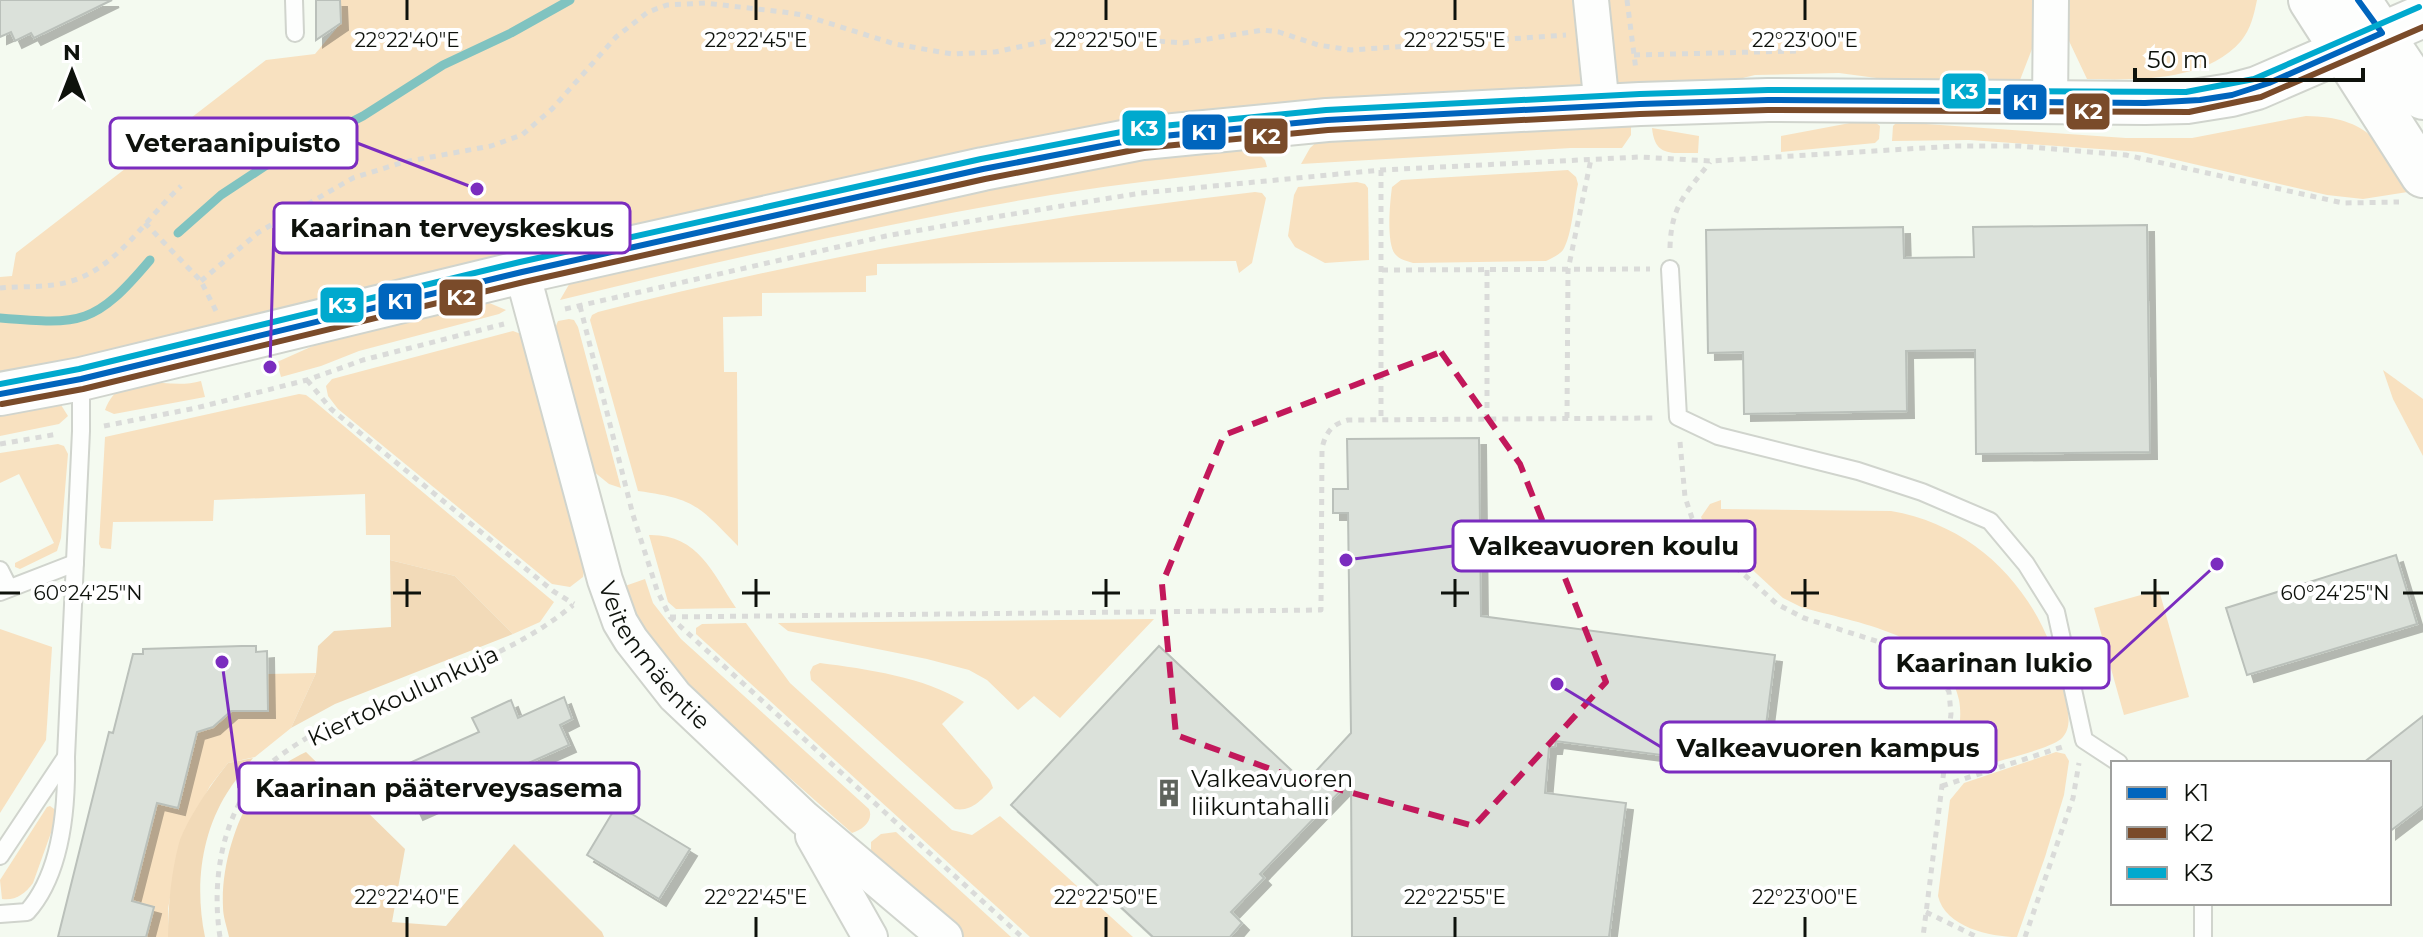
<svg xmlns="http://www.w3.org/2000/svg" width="2423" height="937" font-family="Montserrat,sans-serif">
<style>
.green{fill:#f8e1c0}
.forest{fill:#f2dab8}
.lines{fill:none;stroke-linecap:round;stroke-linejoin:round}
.stream{stroke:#80c3c0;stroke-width:9}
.building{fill:#dbe1da;stroke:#bac0ba;stroke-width:2;filter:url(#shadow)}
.service-casing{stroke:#d0d4cd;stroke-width:20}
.minor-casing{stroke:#d0d4cd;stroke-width:38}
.tertiary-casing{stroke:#d0d4cd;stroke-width:46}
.secondary-casing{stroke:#d0d4cd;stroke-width:48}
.path{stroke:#dadbd9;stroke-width:5;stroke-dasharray:6 6;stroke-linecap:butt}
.service{stroke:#fdfefd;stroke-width:16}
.minor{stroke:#fdfefd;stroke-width:34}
.tertiary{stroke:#fdfefd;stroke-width:42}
.secondary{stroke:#fdfefd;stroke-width:44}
.bus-1-casing{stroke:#fff;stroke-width:12}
.bus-2-casing{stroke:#fff;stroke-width:12}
.bus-3-casing{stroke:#fff;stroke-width:12}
.bus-1{stroke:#0065bd;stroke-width:6}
.bus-2{stroke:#7a4b2a;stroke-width:6}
.bus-3{stroke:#00a9ce;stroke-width:6}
.marked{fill:none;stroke:#c2185b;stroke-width:6;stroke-dasharray:16 10;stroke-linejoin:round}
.ticks{fill:none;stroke:#0e120c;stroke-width:3}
.labels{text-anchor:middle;stroke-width:8;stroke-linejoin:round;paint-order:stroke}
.street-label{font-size:24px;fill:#0e120c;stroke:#fff}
.poi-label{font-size:24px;fill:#0e120c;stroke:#fff;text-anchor:start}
.ticks-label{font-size:20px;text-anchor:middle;fill:#0e120c;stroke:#fff;stroke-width:8;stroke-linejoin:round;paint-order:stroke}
.leader{fill:none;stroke:#7b2cbf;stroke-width:3}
.callout-dot{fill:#7b2cbf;stroke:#fff;stroke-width:3}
.callout{fill:#fff;stroke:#7b2cbf;stroke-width:3}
.callout-label{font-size:26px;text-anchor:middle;font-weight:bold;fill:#0e120c}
.line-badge{stroke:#fff;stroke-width:3}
.badge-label{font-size:22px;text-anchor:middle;font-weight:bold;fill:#fff}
</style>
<defs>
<filter id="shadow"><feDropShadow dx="7" dy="7" stdDeviation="0" flood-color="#0004"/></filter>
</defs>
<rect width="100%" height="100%" fill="#f4faf0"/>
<g class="green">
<polygon points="340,0 2040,0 2037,36 2020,80 1929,85 1839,73 1755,75 1690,91 903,167 688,212 263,320 0,378 0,277 12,276 16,253 266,60 315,54 341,23"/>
<path d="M2068,0H2257C2254,14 2251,29 2241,41C2206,82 2136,80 2087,79L2069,41Z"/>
<path d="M2306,116C2370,117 2381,144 2414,191L2363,199L2327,195L2142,152L1969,140L1892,141L1893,126L1897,122L2126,138H2192Z"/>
<polygon points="1850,123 1876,123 1880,126 1879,139 1875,143 1781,152 1781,136"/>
<polygon points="1626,124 1631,127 1631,135 1622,148 1571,148 1301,164 1310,148 1320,139"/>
<path d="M1652,128L1699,136L1698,153C1674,152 1655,159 1652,128Z"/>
<path d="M1251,146L1265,160L1267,167C1195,176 1123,183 1051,195C886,223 723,260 560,300L571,281L1057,169Z"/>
<path d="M1568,170L1576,177L1578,184C1574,201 1572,236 1563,250C1559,255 1552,258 1546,261L1413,263C1407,261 1400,260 1395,254C1386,242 1390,202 1392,187L1401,180Z"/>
<polygon points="1357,182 1365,184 1368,188 1369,260 1325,263 1295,247 1288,236 1294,195 1298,187"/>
<path d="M1255,192L1262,193L1266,198L1252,263L1239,273L1236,261L877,264V275L866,276V292L762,293V316L723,317L724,372H737L738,546C698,505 695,499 638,491L590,320L592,315L598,312C814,257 1033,217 1255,192Z"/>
<polygon points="487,302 506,310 499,314 359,351 321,366 281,377 277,362 342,333"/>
<polygon points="569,319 574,320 578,327 621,488 609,484 593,471 555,328 558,321"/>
<polygon points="513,331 521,334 585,565 583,577 570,587 552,584 338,409 328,396 326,386 332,379"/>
<polygon points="2383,370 2423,399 2423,456 2393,399"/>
<path d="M201,381L205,397L114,414L105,410C123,364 165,392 201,381Z"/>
<polygon points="299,394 306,395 314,401 554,602 540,622 513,634 455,576 390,560 390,535 366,535 365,494 214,500 213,521 113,522 111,549 101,548 99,544 105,437"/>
<polygon points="48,401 61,405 68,416 59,424 0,436 0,410"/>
<polygon points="58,444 64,446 68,454 61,538 57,551 20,569 15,567 15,563 54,543 19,474 0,483 0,453"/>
<path d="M1721,500V509L1891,511C1984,527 2047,601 2064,692C2067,707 2074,727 2061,739C2047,750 1994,762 1974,768H1966L1958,762C1956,741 1963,721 1959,700C1946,634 1855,623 1801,607L1783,598L1705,526L1701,517L1710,504Z"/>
<path d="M649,535C698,534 712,572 736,608L676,609L668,602Z"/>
<path d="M645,579L653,603L681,639L869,809C874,821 862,830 852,833L679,680L637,623L625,586Z"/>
<polygon points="2159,590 2189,697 2124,715 2094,608"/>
<polygon points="1154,619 1060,718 1034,696 1018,710 987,680 969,670 927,659 788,631 778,623"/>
<polygon points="746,623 790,683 952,830 972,835 1000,816 1133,937 1030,937 696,634 696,628 702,624"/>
<polygon points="0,629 52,647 46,740 0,813"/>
<path d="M820,663C866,669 925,677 964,702L942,724L990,780L993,788C982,799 972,812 955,809L811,680L810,672L813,666Z"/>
<polygon points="316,673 291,728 255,757 228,763 210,786 180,842 168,909 168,937 146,937 153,907 132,901 157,803 178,807 194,742 191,732 213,727 231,711 268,711 268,674"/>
<path d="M2056,752L2065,754L2069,761L2064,795L2045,857L2017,937C1990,937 1945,927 1938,896L1950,800L1964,783Z"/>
<path d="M50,806L57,811V816L33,883C25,894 15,901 2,899L0,880L47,807Z"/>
<polygon points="896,832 1011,937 964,937 871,850 871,842 881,834"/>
</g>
<g class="forest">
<polygon points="390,560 455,576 513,634 335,704 291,728 316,673 318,646 334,631 391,627"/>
<path d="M306,752L405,849L392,922L446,926L514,844L602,932L604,937H229C227,927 223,917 223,907C221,870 234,825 253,794C264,776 287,761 306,752Z"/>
<path d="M253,758C244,770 234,781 227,793C200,836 195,889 205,937H168C168,907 171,873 179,843C187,819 212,783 228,763Z"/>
</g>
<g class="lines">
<g class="stream">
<polyline points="178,233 221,195 265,166 363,116 443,65 511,33 570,0"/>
<path d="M0,318C82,325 95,325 150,260"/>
</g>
</g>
<g class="building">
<polygon points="0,0 112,0 34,38 31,33 15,41 11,32 0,37"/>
<polygon points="316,0 340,0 341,23 316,40"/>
<polygon points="2147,225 2150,452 1976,454 1975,350 1906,351 1907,411 1744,414 1743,352 1708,353 1706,230 1903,227 1904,258 1974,257 1973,227"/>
<polygon points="1479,438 1481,616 1775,655 1762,757 1686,747 1684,758 1556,741 1555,747 1549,747 1545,793 1626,803 1609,937 1352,937 1351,780 1260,874 1264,878 1231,912 1242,923 1230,937 1153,937 1011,805 1159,646 1305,783 1351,733 1348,513 1333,513 1333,489 1348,489 1347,439"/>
<polygon points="2396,555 2417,624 2247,675 2226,608"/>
<polygon points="242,646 256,646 256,652 267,651 268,711 231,711 213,727 197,732 178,808 157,803 132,901 154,907 146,937 58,937 109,732 113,733 133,654 143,654 143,649"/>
<polygon points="564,697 572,719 560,725 569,745 416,813 396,769 479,732 472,718 511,700 518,718"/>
<polygon points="2423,716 2423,806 2389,832 2389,763 2363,763"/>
<polygon points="617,805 690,849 659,899 587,855"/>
</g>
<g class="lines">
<defs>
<g id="service">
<polyline points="294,0 295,33"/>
<polyline points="1670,269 1678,417 1718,436 1858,471 1922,492 1990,521 2026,564 2056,612 2084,740 2119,763"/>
<polyline points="0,570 9,588"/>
<polyline points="0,592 75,563"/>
<polyline points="0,856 66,757"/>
<polyline points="2203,903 2203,937"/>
<path d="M0,914L27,912C62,873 67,807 66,757L81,431V381"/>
</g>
<g id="minor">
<polyline points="1591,0 1602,107"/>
<polyline points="2050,104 2051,0"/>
<path id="s1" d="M522,272L605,580L620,622L631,640L675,696L804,818L945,937"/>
<polyline points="813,836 870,937"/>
</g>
<polyline id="tertiary" points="0,394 81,379 522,272 983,169 1143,138 1327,120 1640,104 1768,100 2145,103 2187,102 2231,95 2257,88 2423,16"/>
<g id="secondary">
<polyline points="2311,0 2423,175"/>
<polyline points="2358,0 2423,97"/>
</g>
</defs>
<use href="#service" class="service-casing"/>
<use href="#minor" class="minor-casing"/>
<use href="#tertiary" class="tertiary-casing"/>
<use href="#secondary" class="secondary-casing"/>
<g class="path">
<polyline points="1627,0 1636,70"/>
<polyline points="1634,55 1797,51"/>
<polyline points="1381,170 1381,420"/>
<polyline points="145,223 201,281 216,311"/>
<path d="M1670,248C1671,205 1686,194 1710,162"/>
<polyline points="1382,270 1650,269"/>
<polyline points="201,281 259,232 353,178 404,162 491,146 522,135 552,109 616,37 648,12 667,5 705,3 783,12 803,15 895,44 952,54 995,52 1066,37 1091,36 1183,43 1263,30 1279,32 1318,45 1351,50 1566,35"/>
<path d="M0,288C22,286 47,288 68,282C117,269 146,218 181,186"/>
<polyline points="580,306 633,515 657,590 670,617 1022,937"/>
<polyline points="565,309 886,236 1001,216 1141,193 1381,170 1640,157 1711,161 1956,146 2019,146 2126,155 2343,203 2399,202"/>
<polyline points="307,380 331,409 553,591 574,604"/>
<polyline points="1567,418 1568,270 1591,159"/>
<polyline points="1487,420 1487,270"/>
<polyline points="104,426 196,408 307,380 363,360 504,324"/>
<polyline points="1680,442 1685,497 1692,518 1704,539 1777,604 1804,618 1923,656 1938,672 1949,692 1951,714 1923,937"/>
<polyline points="0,444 58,434"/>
<path d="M670,617L1321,610L1322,448C1326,432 1332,424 1348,420L1656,418"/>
<polyline points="1942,786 2065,746"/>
<polyline points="1926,912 1977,937"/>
<path d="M220,937C210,873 225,795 281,755C370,690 488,676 573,605"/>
<polyline points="2025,937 2073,798 2079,763"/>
</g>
<use href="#service" class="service"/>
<use href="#minor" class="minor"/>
<use href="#tertiary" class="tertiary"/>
<use href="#secondary" class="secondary"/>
<defs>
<polyline id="bus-1" points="0,394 81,379 522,272 983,169 1143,138 1327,120 1640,104 1768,100 2145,103 2200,100 2232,95 2269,83 2382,33 2358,0"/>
<polyline id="bus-2" points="2,404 83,389 524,282 985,179 1144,148 1328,130 1640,114 1768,110 2189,112 2261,97 2423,27"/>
<polyline id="bus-3" points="0,384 79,369 520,262 981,159 1142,128 1326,110 1640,94 1768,90 2186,92 2254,79 2419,7"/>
</defs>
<use href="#bus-1" class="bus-1-casing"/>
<use href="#bus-2" class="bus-2-casing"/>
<use href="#bus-3" class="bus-3-casing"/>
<use href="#bus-1" class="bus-1"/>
<use href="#bus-2" class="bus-2"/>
<use href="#bus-3" class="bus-3"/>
</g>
<path class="marked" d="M1441,352L1520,464L1606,682L1474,826L1290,776L1176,735L1162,584L1224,435Z"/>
<path class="ticks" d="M407,0V20M756,0V20M1106,0V20M1455,0V20M1805,0V20M407,579V607M756,579V607M1106,579V607M1455,579V607M1805,579V607M2155,579V607M0,593H20M393,593H421M742,593H770M1092,593H1120M1441,593H1469M1791,593H1819M2141,593H2169M2403,593H2423M407,917V937M756,917V937M1106,917V937M1455,917V937M1805,917V937"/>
<defs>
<symbol id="building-bare" viewBox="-9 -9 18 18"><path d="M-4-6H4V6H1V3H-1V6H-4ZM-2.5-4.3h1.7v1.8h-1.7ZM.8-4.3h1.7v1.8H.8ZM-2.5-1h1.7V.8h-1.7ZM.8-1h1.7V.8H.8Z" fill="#5e635c" stroke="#fff" stroke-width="2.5" paint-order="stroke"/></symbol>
</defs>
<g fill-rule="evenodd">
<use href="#building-bare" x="1149" y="773" width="40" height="40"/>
</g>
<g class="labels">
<g class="street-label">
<text dy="8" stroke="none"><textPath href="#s1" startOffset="410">Veitenmäentie</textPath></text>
<text transform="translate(403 696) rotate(-25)" y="8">Kiertokoulunkuja</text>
</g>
<g class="poi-label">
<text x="1191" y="787">Valkeavuoren<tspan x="1191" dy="28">liikuntahalli</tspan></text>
</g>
</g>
<g class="ticks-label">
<text x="407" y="47">22°22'40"E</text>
<text x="756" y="47">22°22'45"E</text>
<text x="1106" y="47">22°22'50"E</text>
<text x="1455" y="47">22°22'55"E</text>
<text x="1805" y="47">22°23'00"E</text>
<text x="88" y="600">60°24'25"N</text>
<text x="2335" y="600">60°24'25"N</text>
<text x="407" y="904">22°22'40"E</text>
<text x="756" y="904">22°22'45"E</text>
<text x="1106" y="904">22°22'50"E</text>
<text x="1455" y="904">22°22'55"E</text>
<text x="1805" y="904">22°23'00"E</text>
</g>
<path class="leader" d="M477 189L357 143M270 367L274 228M1346 560L1453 546M2217 564L2109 663M1557 684L1661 747M222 662L239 788"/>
<g class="callout-dot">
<circle cx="477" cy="189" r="8"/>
<circle cx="270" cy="367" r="8"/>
<circle cx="1346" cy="560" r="8"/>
<circle cx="2217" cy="564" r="8"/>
<circle cx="1557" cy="684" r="8"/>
<circle cx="222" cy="662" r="8"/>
</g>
<g class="callout">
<rect x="110" y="118" width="247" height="50" rx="8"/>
<rect x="274" y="203" width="356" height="50" rx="8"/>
<rect x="1453" y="521" width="302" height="50" rx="8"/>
<rect x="1880" y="638" width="229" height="50" rx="8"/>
<rect x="1661" y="722" width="335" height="50" rx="8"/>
<rect x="239" y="763" width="400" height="50" rx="8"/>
</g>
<g class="callout-label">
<text x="233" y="152">Veteraanipuisto</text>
<text x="452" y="237">Kaarinan terveyskeskus</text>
<text x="1604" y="555">Valkeavuoren koulu</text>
<text x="1994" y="672">Kaarinan lukio</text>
<text x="1828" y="757">Valkeavuoren kampus</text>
<text x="439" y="797">Kaarinan pääterveysasema</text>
</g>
<g class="line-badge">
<rect x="1941" y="72" width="46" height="38" rx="8" fill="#00a9ce"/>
<rect x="2002" y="83" width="46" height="38" rx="8" fill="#0065bd"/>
<rect x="2065" y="92" width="46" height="39" rx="8" fill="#7a4b2a"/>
<rect x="1121" y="109" width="46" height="38" rx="8" fill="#00a9ce"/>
<rect x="1181" y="113" width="46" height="38" rx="8" fill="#0065bd"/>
<rect x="1243" y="117" width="46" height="38" rx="8" fill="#7a4b2a"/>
<rect x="438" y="278" width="46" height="39" rx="8" fill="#7a4b2a"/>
<rect x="377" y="282" width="46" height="39" rx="8" fill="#0065bd"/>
<rect x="319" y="286" width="46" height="38" rx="8" fill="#00a9ce"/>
</g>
<g class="badge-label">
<text x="1964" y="99">K3</text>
<text x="2025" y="110">K1</text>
<text x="2088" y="119">K2</text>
<text x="1144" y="136">K3</text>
<text x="1204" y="140">K1</text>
<text x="1266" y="144">K2</text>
<text x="461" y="305">K2</text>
<text x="400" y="309">K1</text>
<text x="342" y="313">K3</text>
</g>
<rect x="2111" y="761" width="280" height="144" fill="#ffffff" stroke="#9fa09e" stroke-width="2"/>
<rect x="2127" y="787" width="40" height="12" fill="#0065bd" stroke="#9fa09e" stroke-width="2"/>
<text x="2183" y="801" font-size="24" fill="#0e120c">K1</text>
<rect x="2127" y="827" width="40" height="12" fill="#7a4b2a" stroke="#9fa09e" stroke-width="2"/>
<text x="2183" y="841" font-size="24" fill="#0e120c">K2</text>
<rect x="2127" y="867" width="40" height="12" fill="#00a9ce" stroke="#9fa09e" stroke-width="2"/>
<text x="2183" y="881" font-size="24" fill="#0e120c">K3</text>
<g transform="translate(72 72)" stroke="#ffffff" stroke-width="6" paint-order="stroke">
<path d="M0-6L14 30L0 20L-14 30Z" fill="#0e120c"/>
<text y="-12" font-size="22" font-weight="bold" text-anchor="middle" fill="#0e120c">N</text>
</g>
<path d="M2135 68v12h228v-12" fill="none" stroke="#0e120c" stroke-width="4"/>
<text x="2147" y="68" font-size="24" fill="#0e120c" stroke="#ffffff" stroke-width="6" paint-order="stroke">50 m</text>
</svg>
